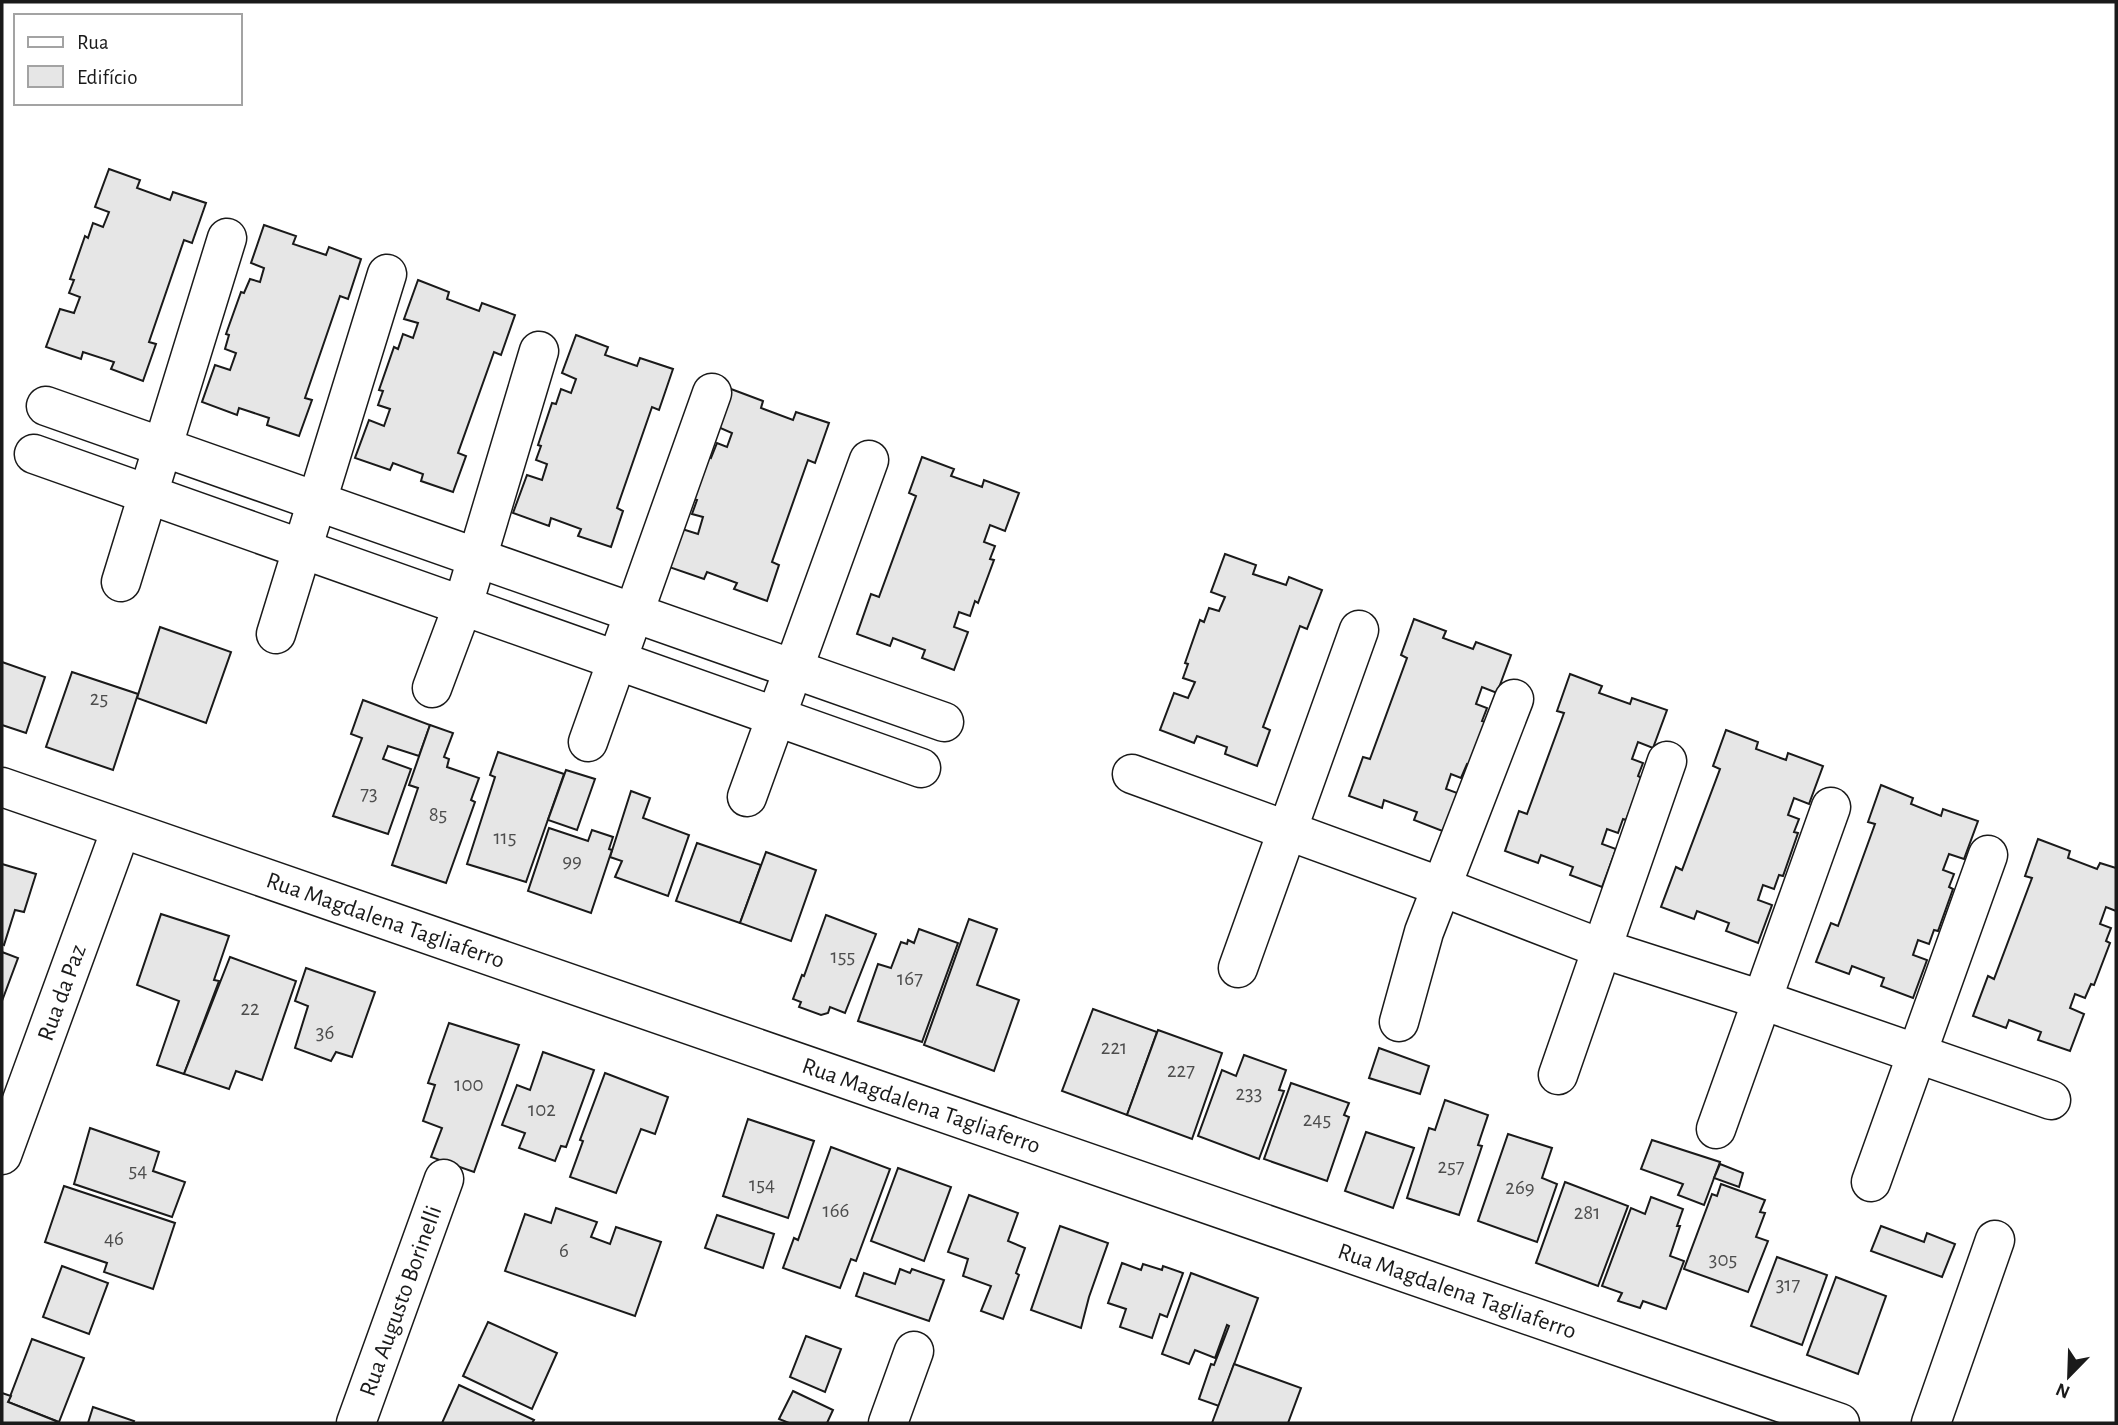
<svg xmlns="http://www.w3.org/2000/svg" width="2118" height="1425" font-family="'Alegreya Sans',sans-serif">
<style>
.building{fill:#e6e6e6;stroke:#1a1a1a;stroke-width:2}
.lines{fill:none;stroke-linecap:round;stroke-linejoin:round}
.minor-casing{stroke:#1a1a1a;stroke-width:41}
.minor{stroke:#fff;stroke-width:38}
.labels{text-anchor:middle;stroke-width:5;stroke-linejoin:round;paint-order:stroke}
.number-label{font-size:21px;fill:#4d4d4d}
.street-label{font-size:24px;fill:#1a1a1a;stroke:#fff}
</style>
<rect width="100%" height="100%" fill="#fff"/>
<g class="building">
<polygon points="109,169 140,180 137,188 170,200 173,192 206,203 192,243 184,240 149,342 156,344 143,381 111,369 114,362 83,352 81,359 46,347 60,309 74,313 80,297 69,293 74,280 70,279 85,236 88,238 93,223 103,227 109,212 95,207"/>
<polygon points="264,225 296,236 293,244 326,255 329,247 361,259 348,299 340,296 305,398 312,400 299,436 267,425 269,418 239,408 237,415 202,402 215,365 230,370 236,353 225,349 229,335 226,334 241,292 244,293 250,279 260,282 264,268 251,263"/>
<polygon points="418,280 449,292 447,299 479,311 482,303 515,315 501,355 494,352 458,453 466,456 453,492 421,481 423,474 393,463 390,470 355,458 369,420 384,426 390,409 378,405 383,391 379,390 394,347 398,349 403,334 413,338 418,323 404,319"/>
<polygon points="576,335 608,347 605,355 637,366 640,358 673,369 659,410 652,407 617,508 623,511 611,547 578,536 581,529 551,518 549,526 513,513 527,475 542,480 547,464 536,460 541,446 538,445 552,403 556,404 561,389 571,393 576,379 562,373"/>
<polygon points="731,389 763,401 761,408 793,420 796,412 829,423 815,463 808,460 772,562 779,565 767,601 734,589 737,583 707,572 704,579 669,567 682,529 698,534 703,517 692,514 697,500 693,499 708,456 711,458 717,443 727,447 732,433 718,427"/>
<polygon points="922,457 954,469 951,476 982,487 984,480 1019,493 1005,531 990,525 984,542 995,546 990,559 994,560 978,603 975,601 970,616 959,612 954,627 968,632 954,670 922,658 925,650 893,638 890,646 857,634 871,594 879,597 916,496 909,493"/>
<polygon points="1225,554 1256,565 1253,574 1286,585 1289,577 1322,590 1307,629 1300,626 1263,727 1270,730 1257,766 1225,754 1227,747 1197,736 1194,743 1160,730 1174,693 1188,698 1195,682 1183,678 1188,664 1185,663 1200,620 1204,622 1209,608 1219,611 1225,597 1211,592"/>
<polygon points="1414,619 1446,631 1443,638 1473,649 1476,642 1511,655 1497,693 1482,687 1476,704 1487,708 1482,721 1486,722 1470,765 1467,764 1461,778 1451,774 1446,789 1460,794 1445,832 1414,820 1417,812 1384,800 1382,808 1349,796 1363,757 1370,759 1407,658 1401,655"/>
<polygon points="160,627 231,652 206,723 137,698"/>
<polygon points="2,662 45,677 26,733 2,725"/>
<polygon points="72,672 138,694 113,770 46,747"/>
<polygon points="1570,674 1602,686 1599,693 1630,704 1632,698 1667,710 1653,748 1638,742 1632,759 1643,763 1638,776 1642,778 1626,820 1623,819 1618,833 1607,829 1602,844 1616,849 1602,887 1570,875 1573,867 1541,855 1538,863 1505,851 1519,811 1527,814 1564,713 1557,711"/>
<polygon points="363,700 430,725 419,756 388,746 383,759 411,769 388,834 333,816 362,738 351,734"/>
<polygon points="430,725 453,733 444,757 449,759 447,767 479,778 471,800 475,802 446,883 392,865 418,788 409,785"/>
<polygon points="1726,730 1758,742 1756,749 1786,760 1788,753 1823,766 1809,804 1794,798 1788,815 1799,819 1794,832 1798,833 1783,876 1779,875 1774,889 1763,885 1758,900 1772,905 1758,943 1726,931 1729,923 1697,911 1694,919 1661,907 1676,867 1682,870 1720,769 1713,766"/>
<polygon points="498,752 564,774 526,882 467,864 495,777 490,775"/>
<polygon points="566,770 595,779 577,830 548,820"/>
<polygon points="1881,785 1913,798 1911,804 1941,816 1943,809 1978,821 1964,859 1949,854 1943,870 1954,874 1949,887 1953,889 1938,931 1934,930 1929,944 1918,940 1913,955 1927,960 1913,998 1881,986 1884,978 1852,966 1849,974 1816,962 1831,923 1838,926 1875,824 1868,822"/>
<polygon points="631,791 650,798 643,818 689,835 668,896 615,877 622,861 610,857"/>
<polygon points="549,828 588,841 592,830 613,837 609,849 612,850 591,913 528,891"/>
<polygon points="2038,839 2070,851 2068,858 2097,869 2100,863 2116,868 2116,911 2106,907 2100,924 2111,928 2106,941 2110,943 2094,985 2091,984 2085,998 2075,994 2070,1008 2084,1014 2070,1051 2038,1040 2041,1032 2009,1020 2006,1028 1973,1016 1988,976 1994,979 2032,878 2025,876"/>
<polygon points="697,843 761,865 740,923 676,901"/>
<polygon points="766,852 816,870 791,941 740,923"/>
<polygon points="2,864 36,874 24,912 15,910 4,945 2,944"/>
<polygon points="161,914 229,936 214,980 219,981 184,1074 157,1065 179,1001 137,985"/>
<polygon points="826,915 876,934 845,1013 830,1007 828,1013 821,1015 799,1007 801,1002 793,999 802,975 804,976"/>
<polygon points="969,919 997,929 977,985 1019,1000 994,1071 924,1045"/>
<polygon points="919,929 958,943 922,1042 858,1021 878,964 891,968 901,942 907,944 908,940 914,943"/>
<polygon points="2,952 18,958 2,1001"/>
<polygon points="230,957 296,981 262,1080 236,1071 229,1089 184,1074"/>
<polygon points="306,968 375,992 352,1057 336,1052 331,1061 295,1048 308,1006 295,1001"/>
<polygon points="1093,1009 1157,1032 1127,1115 1062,1091"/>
<polygon points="449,1023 519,1045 474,1172 431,1157 442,1128 423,1121 435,1085 428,1083"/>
<polygon points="1158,1030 1222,1053 1192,1139 1127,1115"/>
<polygon points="1379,1048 1429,1066 1420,1094 1369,1078"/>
<polygon points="543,1052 594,1070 566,1147 561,1146 555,1161 519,1148 525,1133 502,1125 517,1085 530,1090"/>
<polygon points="1244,1055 1286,1070 1279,1090 1284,1091 1259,1159 1198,1136 1222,1070 1236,1076"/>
<polygon points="605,1073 668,1097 655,1134 641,1129 616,1193 570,1177 583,1141 580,1140"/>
<polygon points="1291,1083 1349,1103 1344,1115 1349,1117 1327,1181 1264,1159"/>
<polygon points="1445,1100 1488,1115 1478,1145 1482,1146 1459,1215 1407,1198 1429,1128 1435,1130"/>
<polygon points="748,1119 814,1141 788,1218 723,1196"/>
<polygon points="90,1128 159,1152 153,1171 185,1182 172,1217 74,1184"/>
<polygon points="1366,1132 1414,1148 1393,1208 1345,1191"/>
<polygon points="1508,1134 1552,1148 1542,1178 1557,1184 1537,1242 1478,1221"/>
<polygon points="1652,1140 1720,1162 1704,1205 1678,1195 1683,1184 1641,1169"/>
<polygon points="831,1147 890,1169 856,1261 851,1259 840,1288 783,1268 794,1238 798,1240"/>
<polygon points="1720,1164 1743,1173 1739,1187 1714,1178"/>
<polygon points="898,1168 951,1187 924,1261 871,1241"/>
<polygon points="1565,1182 1628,1206 1598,1286 1536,1263"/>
<polygon points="1721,1184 1765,1200 1760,1212 1765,1213 1756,1237 1768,1241 1748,1292 1684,1269 1712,1194 1717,1196"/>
<polygon points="64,1186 175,1223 153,1289 104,1272 107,1263 45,1242"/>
<polygon points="969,1195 1018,1213 1008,1241 1025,1248 1016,1273 1019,1275 1003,1319 981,1311 991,1286 963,1276 968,1259 948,1252"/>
<polygon points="1651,1197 1683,1209 1677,1226 1680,1226 1670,1256 1684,1261 1666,1309 1643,1301 1640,1308 1618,1301 1622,1293 1602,1286 1631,1208 1645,1214"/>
<polygon points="556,1208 597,1222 591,1237 610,1244 616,1227 661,1242 635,1316 505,1271 525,1214 551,1223"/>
<polygon points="717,1215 774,1234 763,1268 705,1248"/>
<polygon points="1060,1226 1108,1243 1089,1297 1081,1328 1031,1310"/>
<polygon points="1881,1226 1924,1242 1927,1233 1955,1244 1942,1277 1871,1251"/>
<polygon points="1777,1257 1827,1275 1802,1345 1751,1326"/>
<polygon points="1122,1263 1141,1270 1143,1264 1162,1270 1163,1266 1183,1273 1167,1317 1160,1314 1152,1338 1120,1327 1126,1309 1108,1303"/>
<polygon points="62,1266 108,1283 89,1334 43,1317"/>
<polygon points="900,1269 910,1273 912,1269 944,1280 929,1321 856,1296 864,1273 895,1284"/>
<polygon points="1191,1273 1258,1298 1219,1406 1199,1399 1211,1364 1214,1365 1229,1326 1227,1325 1215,1358 1195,1350 1189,1364 1162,1354"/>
<polygon points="1836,1277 1886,1296 1858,1374 1807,1355"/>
<polygon points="488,1322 557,1353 532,1409 463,1376"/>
<polygon points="806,1336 841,1349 825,1392 790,1377"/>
<polygon points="32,1339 84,1358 59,1422 8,1402"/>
<polygon points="1234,1364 1301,1388 1288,1423 1212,1423"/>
<polygon points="459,1385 534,1420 532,1423 442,1423"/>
<polygon points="793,1391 833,1410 827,1423 789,1423 779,1419"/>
<polygon points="2,1393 11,1396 8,1402 56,1421 55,1423 2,1423"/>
<polygon points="93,1407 134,1421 133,1423 88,1423"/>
</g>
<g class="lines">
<defs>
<g id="minor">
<polyline points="46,406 944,722"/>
<polyline points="34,454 921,768"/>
<polyline points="121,582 227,238"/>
<polyline points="276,634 387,274"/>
<polyline points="432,688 463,605 539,351"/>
<polyline points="588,742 712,393"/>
<polyline points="1132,774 1442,887 1600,948 1762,1000 2051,1100"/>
<path id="s1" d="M2,787L1840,1423"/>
<polyline points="747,797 869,460"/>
<polyline points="1238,968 1359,630"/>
<polyline points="1399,1022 1424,932 1514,699"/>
<polyline points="1558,1075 1667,761"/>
<polyline points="1716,1129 1831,807"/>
<path id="s2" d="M2,1155L121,829"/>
<polyline points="1871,1182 1988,855"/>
<path id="s3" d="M356,1423L444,1179"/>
<polyline points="888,1423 914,1351"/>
<polyline points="1931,1423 1995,1240"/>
</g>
</defs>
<use href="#minor" class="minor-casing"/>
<use href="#minor" class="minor"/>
</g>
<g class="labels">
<g class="number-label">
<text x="99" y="705">25</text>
<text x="369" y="800">73</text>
<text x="438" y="821">85</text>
<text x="505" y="844">115</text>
<text x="572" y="867">99</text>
<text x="843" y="963">155</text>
<text x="910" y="985">167</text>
<text x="250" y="1015">22</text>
<text x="325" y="1039">36</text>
<text x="1114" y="1054">221</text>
<text x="1181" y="1077">227</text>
<text x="469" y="1091">100</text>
<text x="1249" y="1100">233</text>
<text x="542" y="1116">102</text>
<text x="1317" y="1126">245</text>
<text x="1451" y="1173">257</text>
<text x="138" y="1177">54</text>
<text x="762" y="1191">154</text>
<text x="1520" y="1194">269</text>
<text x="836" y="1217">166</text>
<text x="1587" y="1219">281</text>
<text x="114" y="1245">46</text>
<text x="564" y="1257">6</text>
<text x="1723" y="1266">305</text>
<text x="1788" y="1291">317</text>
</g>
<g class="street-label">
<text dy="8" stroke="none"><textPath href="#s1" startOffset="406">Rua Magdalena Tagliaferro</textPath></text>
<text dy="8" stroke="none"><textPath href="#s2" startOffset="173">Rua da Paz</textPath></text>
<text dy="8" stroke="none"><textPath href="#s1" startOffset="973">Rua Magdalena Tagliaferro</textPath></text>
<text dy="8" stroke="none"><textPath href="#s1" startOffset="1540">Rua Magdalena Tagliaferro</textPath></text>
<text dy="8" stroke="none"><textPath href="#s3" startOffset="130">Rua Augusto Borinelli</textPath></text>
</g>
</g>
<rect width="2118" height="1425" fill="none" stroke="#1a1a1a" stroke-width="7"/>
<rect x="14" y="14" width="228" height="91" fill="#ffffff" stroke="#a3a3a3" stroke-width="2"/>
<rect x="28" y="37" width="35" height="10" fill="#ffffff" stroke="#a3a3a3" stroke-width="2"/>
<text x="77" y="49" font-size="21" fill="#1a1a1a">Rua</text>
<rect x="28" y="66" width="35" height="21" fill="#e6e6e6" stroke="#a3a3a3" stroke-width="2"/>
<text x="77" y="84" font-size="21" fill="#1a1a1a">Edifício</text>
<g transform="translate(2069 1376) rotate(203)" stroke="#ffffff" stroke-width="5" paint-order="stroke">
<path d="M0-5L12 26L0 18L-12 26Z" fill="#1a1a1a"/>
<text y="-10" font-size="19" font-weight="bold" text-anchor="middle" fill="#1a1a1a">N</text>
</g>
</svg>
